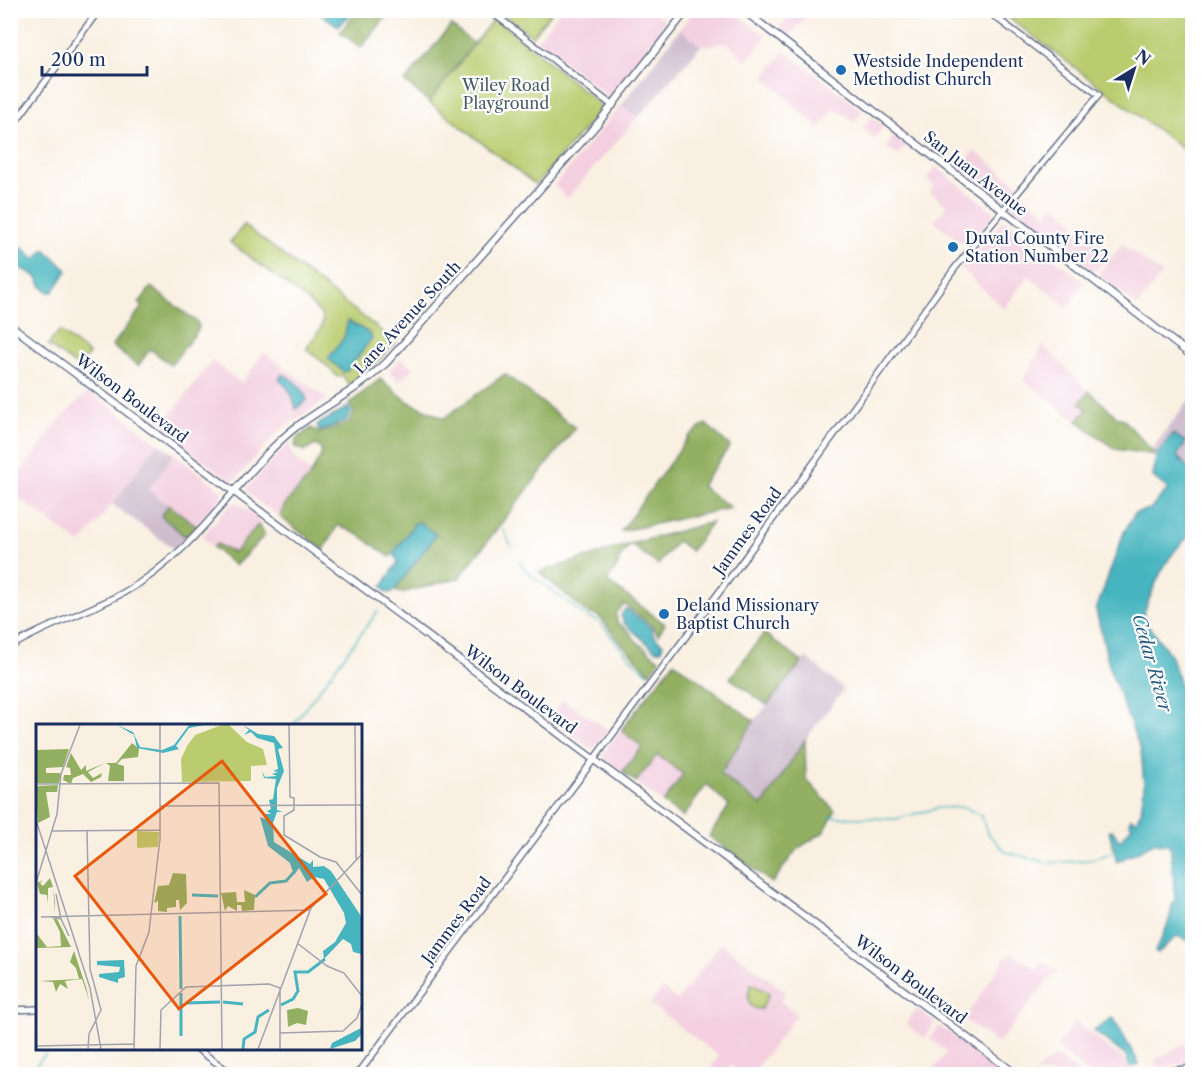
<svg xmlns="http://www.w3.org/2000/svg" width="1203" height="1085" font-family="'Libre Caslon Text',serif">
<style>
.built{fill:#f3cfdf}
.industrial{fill:#cfbdce}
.green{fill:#bacc6f;stroke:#6a7e66;stroke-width:1.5;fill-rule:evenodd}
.forest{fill:#93b062;stroke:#577060;stroke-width:1.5}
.water{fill:#46b5bf;stroke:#30728e;stroke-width:1.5}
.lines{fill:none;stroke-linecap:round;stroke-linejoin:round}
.stream{stroke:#46b5bf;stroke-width:1.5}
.tertiary-casing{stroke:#69738c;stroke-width:8}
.secondary-casing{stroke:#69738c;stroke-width:9}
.primary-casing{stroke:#69738c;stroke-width:10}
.tertiary{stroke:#fff;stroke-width:5}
.secondary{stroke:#fff;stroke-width:6}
.primary{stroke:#fff;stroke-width:7}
.poi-dot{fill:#1f6fb2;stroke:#fff;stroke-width:2}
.labels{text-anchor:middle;stroke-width:4.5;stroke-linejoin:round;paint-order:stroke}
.poi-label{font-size:16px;fill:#1b2f5e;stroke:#fff;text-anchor:start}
.park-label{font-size:16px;fill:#4b5e63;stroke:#fff}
.street-label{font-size:16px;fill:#1b2f5e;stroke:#fff}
.water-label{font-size:18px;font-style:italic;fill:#2a5e80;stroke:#fff}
.inset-river{fill:none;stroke:#46b5bf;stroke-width:3}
.inset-road{fill:none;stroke:#a0a3ad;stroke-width:1.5}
.view{fill:#e8590c;fill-opacity:0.15;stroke:#e8590c;stroke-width:3}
.inset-edge{fill:none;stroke:#1b2f5e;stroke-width:3}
</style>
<rect width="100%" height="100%" fill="#fff"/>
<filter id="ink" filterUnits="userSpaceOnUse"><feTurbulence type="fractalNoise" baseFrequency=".0167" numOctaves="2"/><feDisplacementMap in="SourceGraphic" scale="12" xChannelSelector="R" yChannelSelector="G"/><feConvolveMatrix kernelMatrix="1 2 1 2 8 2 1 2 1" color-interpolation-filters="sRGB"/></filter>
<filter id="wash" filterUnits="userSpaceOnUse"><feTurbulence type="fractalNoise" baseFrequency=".008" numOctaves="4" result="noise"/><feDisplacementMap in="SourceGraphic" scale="24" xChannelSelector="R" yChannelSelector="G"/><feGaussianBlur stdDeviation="1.35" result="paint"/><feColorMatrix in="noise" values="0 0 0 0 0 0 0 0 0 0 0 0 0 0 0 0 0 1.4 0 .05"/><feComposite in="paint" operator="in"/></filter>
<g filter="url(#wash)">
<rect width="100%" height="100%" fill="#f9f0e2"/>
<g class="built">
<polygon points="560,11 653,11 666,21 612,97 609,97 537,40"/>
<polygon points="694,11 733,11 766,36 747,61 727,43 701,46 680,29"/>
<polygon points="793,11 811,11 789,37 779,29"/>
<polygon points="785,51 862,110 854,122 835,108 819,128 764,77"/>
<polygon points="621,106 631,113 639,116 567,198 554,186"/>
<polygon points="871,117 883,126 875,139 863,129"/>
<polygon points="894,135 907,144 898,156 886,147"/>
<polygon points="975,151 1020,186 1007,200 1003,201 960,169"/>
<polygon points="936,167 994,212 994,215 967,247 934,221 947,206 930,192 935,186 926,179"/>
<polygon points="1021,193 1047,214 1054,205 1075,222 1073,224 1110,252 1095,271 1094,272 1011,208 1011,205"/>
<polygon points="1005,220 1084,282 1068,307 1028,276 1004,309 961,268 1002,221"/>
<polygon points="1122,244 1162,274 1137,306 1098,275"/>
<polygon points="1043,346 1089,391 1080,403 1087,410 1077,421 1023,380"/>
<polygon points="264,352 327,399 286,425 269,442 235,480 230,480 160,428 212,361 241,383"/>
<polygon points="401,358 413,368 399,381 389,371"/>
<polygon points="89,391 158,443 81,544 11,492 11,484 60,419"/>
<polygon points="289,443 293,457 312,474 282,508 280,517 249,494 247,488"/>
<polygon points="174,454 222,491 222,496 197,526 148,490"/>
<polygon points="232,503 239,503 261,521 234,553 217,544 213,547 202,537"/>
<polygon points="563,700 609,730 594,749 590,749 550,718"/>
<polygon points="621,730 642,747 622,772 604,759 603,753"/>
<polygon points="657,755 683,774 663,803 636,782"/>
<polygon points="721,943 786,992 780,1001 797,1014 752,1074 743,1074 730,1065 723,1074 713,1074 709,1071 719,1056 650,1004 662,989 678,1000"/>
<polygon points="1012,953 1036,968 1042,960 1058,972 1042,987 998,1044 964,1019 1004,960"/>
<polygon points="917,1009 935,1022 925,1038 906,1024"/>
<polygon points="1075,1022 1127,1062 1131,1072 1122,1074 1091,1074 1058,1049 1058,1044"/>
<polygon points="939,1026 1005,1074 930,1074 947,1052 929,1038"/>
<polygon points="1185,1043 1191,1062 1161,1068 1157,1066 1154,1061"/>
<polygon points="1053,1057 1057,1057 1081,1074 1034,1074"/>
</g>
<g class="industrial">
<polygon points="680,29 701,46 639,116 631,114 621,106"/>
<polygon points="1192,396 1192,472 1177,456 1173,434 1156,455 1152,449"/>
<polygon points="158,443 174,454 148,490 169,505 161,516 186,537 174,549 112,504"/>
<polygon points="806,657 844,689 805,740 763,807 720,774 754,721"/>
</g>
<g class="green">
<polygon points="499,11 552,11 532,36"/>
<polygon points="1000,11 1192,11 1192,156"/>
<polygon points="494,18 530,46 603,107 536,185 429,102"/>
<path d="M244,225L396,342L369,370L349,385L342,375L338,377L323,362L307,350L308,346L321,328L323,319L321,314L308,301L230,242ZM348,321L369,333L331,355L344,338Z"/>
<polygon points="59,331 89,354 78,367 48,345"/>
<path d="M751,984L768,992L769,995L761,1009C745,1009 747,995 751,984Z"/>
</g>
<g class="forest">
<polygon points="357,11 391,11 361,48 340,32"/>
<polygon points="451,25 474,44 429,102 405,82"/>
<polygon points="151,287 197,322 199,326 198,330 171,365 150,349 138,366 112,346 142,307 139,303"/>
<path d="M505,374L575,428L459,578L402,593L397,592L396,588L436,535L419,522L390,557L359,535L338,525L324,550L280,517C283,501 299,490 309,477C315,470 314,465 321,456V448L315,445L306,451L295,447L296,439L311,428L320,433L349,422L354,412L349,404L380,379L409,402L444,418Z"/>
<polygon points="1089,391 1117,417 1123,419 1156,455 1115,449 1077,421 1087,410 1080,403"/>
<polygon points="706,424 730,446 701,486 731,508 621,531 689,436"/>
<polygon points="169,505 197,526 186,537 161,516"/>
<polygon points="712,522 691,551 677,541 658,565 630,544 617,562 619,564 607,581 665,624 658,635 652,626 624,604 616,613 617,623 628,630 636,641 660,660 650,673 618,640 605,623 597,615 589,614 539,572 630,544"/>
<polygon points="258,525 265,535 235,566 213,547 217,544 234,553"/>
<polygon points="764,633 802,662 767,705 730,678"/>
<polygon points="674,662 754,721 720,774 762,806 805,740 806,779 835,811 824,832 797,849 772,883 709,836 729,806 707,784 683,817 663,803 683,774 657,755 636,782 622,772 642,747 621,730"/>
</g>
<g class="water">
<polygon points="317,11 337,11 349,16 338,26"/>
<path d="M18,248H23L34,258H37L43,250H46L65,268L67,271L53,292H48C38,285 42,284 36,277C30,270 19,270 11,263V257Z"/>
<polygon points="348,321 369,333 372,338 348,370 344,372 328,359 344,338"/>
<path d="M282,374C292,378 304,389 307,400L296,409C293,396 290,388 279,380Z"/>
<polygon points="348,407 351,412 347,420 320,431 317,425"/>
<path d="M1173,434L1186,442L1177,456L1192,472V534C1165,555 1155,584 1143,615L1148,625L1170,654L1188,708L1187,711L1190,713L1185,715L1188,725L1192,730V942L1177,936L1158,953L1155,951C1164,934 1171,921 1172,902H1175L1171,850L1168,844L1154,843L1117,862L1109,831L1112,830L1120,841L1132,826L1129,822L1131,818L1136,821L1141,811L1144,786L1141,751L1110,670L1096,610L1124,532L1135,513L1150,509L1168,489L1153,477L1156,455Z"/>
<polygon points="419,522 436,535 393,592 387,593 382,587 398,562 394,554 396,550 415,523"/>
<polygon points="625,609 627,609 651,628 654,636 663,644 661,650 655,650 624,623 621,615"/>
<polygon points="1113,1017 1138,1062 1138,1065 1130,1067 1126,1056 1094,1031"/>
</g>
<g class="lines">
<g class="stream">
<polyline points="503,529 512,547"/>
<polyline points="519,561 527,572 589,618 596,620 603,625 613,639 634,662 650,674"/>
<polyline points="293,725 378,611"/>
<polyline points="829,817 896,819 938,808 964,807 981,816 988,834 1006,852 1048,863 1090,860 1114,852"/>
<polyline points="36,1066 50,1074"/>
<polyline points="29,1074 50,1048"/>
</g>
</g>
</g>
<g filter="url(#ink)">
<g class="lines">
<defs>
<g id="tertiary">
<polyline points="489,10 613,106"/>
<polyline points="10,129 99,10"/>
<path d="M10,647C46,625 86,613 123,593C167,569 202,530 234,491"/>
<polyline points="10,1010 38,1009"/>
<polyline points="196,1048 232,1074"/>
<polyline points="358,1074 744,559 955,268 1099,95 986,10"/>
</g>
<g id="secondary">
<polyline points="743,10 1192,356"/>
<polyline points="10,325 1016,1074"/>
<path d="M234,491C253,469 273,445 296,427C327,404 358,390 387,362L599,122L687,10"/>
</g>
<polyline id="primary" points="1152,1074 1192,1069"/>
</defs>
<use href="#tertiary" class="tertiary-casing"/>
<use href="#secondary" class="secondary-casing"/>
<use href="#primary" class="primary-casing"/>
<use href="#tertiary" class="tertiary"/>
<use href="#secondary" class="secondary"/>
<use href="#primary" class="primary"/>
</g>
</g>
<g class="poi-dot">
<circle cx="841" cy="70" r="6"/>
<circle cx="953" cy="247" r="6"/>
<circle cx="664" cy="614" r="6"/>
</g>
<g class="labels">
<g class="poi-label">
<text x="853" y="67">Westside Independent<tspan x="853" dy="18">Methodist Church</tspan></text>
<text x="965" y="244">Duval County Fire<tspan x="965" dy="18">Station Number 22</tspan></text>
<text x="676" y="611">Deland Missionary<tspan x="676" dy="18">Baptist Church</tspan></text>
</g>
<g class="park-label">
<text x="506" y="91">Wiley Road<tspan x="506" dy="18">Playground</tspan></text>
</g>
<g class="street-label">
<text transform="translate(976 173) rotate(38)" y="6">San Juan Avenue</text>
<text transform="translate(407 317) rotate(-47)" y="6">Lane Avenue South</text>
<text transform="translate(132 398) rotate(37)" y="6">Wilson Boulevard</text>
<text transform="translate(747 531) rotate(-54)" y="6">Jammes Road</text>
<text transform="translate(521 689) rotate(37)" y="6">Wilson Boulevard</text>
<text transform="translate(456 920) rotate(-53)" y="6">Jammes Road</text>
<text transform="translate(911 979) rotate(37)" y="6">Wilson Boulevard</text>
</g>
<g class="water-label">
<text transform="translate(1152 663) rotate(74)" y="6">Cedar River</text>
</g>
</g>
<g transform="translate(36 724)">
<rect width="326" height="326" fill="#f9f0e2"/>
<path d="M186,1H193L211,18L227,25L231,41L215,42V57L146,58L145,35L151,22L159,11ZM101,107L123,108L122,123L101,124Z" fill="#bacc6f"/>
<path d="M96,19L103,25L102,33L86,35L81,40L88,42V57H72L74,42L70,39H80ZM33,25L27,43L10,44V49H25L23,59H0V26ZM35,29L45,46L50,41V47L69,39L52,48L57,54L66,49L65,53L55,58L47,50L37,54L35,60L27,56L28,51H35L34,44L30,43ZM22,61L21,68H10L14,93L2,99L0,62ZM137,149L150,150L151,179L144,186L143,176H140V183L131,184V188L122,187V177L118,179L122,162L133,161ZM14,154L17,163L19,178V189L17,163L12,164V180L11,171L4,170L1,159L7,156L4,159L7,162ZM208,166L219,171L218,186L206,187L205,181H201V187L192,182L189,187L185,169L200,168L201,178H209ZM17,194L21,195L35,223L1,224V210L11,223L25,222L24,208ZM38,227L50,263L53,276L46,255L29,257L32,265L24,260L20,268L17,258L4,257L43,255L40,244L34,238ZM262,284L272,287L270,301L261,299L252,303L251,286Z" fill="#93b062"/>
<path d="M81,1L97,8L104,23L126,26L138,21L153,1H169L153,4L140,22L143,25L127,29L101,24L98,11ZM207,1L222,10L238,12L247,24L242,25L248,47L241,64V86L247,88H241L237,99L238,118L274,140L277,136V143L288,142L295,147L325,192V230L317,228L315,220L307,215L288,235L287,227L299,218L310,199L308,189L288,155L278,153L271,158L263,144L258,151L254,139L232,122L224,93L232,96L227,90H235L231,87L235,85L233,76L237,75L240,55L228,54L226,47L229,53L241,52L236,50L242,48L237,47L242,45L238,19L221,14L215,8L208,11L213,6ZM88,236L89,253L82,255V259L63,253V250L83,248L84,243L61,241V237ZM325,304V311L319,317L294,325L296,319Z" fill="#46b5bf"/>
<path class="inset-river" d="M156,171L182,172M219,173L234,159L250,157L258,148M144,192L145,265M145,269V312M187,278L207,280M150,279L184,278M245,281L257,275L262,267L259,248H272L289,235M207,325L208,315L219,308L222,293L233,286"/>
<path class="inset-road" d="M253,1L254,73L258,74V86L248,92V111L284,133L300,138L326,171M319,1L320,135M0,60L183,59L186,325M124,82L326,81M0,96L54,264L65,325M16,107L124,106M51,107L54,245L65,286L53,310L52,325M0,159L21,90L25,50L44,1M20,170L25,195M115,190L124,115V1M5,193L275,186M16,193L25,195L33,212M261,219L291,242L308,249L326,272M244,309L307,307L321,294L326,280M0,322L98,320M98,325L100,242L113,208L115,190M124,325L125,286L150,263L233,260L244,264V325M222,325L275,184L326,130"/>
<path class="view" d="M186,37L290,170L143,285L39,152Z"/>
<rect width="326" height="326" class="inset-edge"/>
</g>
<rect width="1203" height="1085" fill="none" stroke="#fff" stroke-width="36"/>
<g transform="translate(1134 69) rotate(38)" stroke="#ffffff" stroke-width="4.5" paint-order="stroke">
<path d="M0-4.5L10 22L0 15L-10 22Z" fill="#1b2f5e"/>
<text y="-9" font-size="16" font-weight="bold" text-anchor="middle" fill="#1b2f5e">N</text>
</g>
<path d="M42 66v9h105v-9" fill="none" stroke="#1b2f5e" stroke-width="3"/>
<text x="51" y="66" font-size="18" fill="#1b2f5e" stroke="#ffffff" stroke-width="4.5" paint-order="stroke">200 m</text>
</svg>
